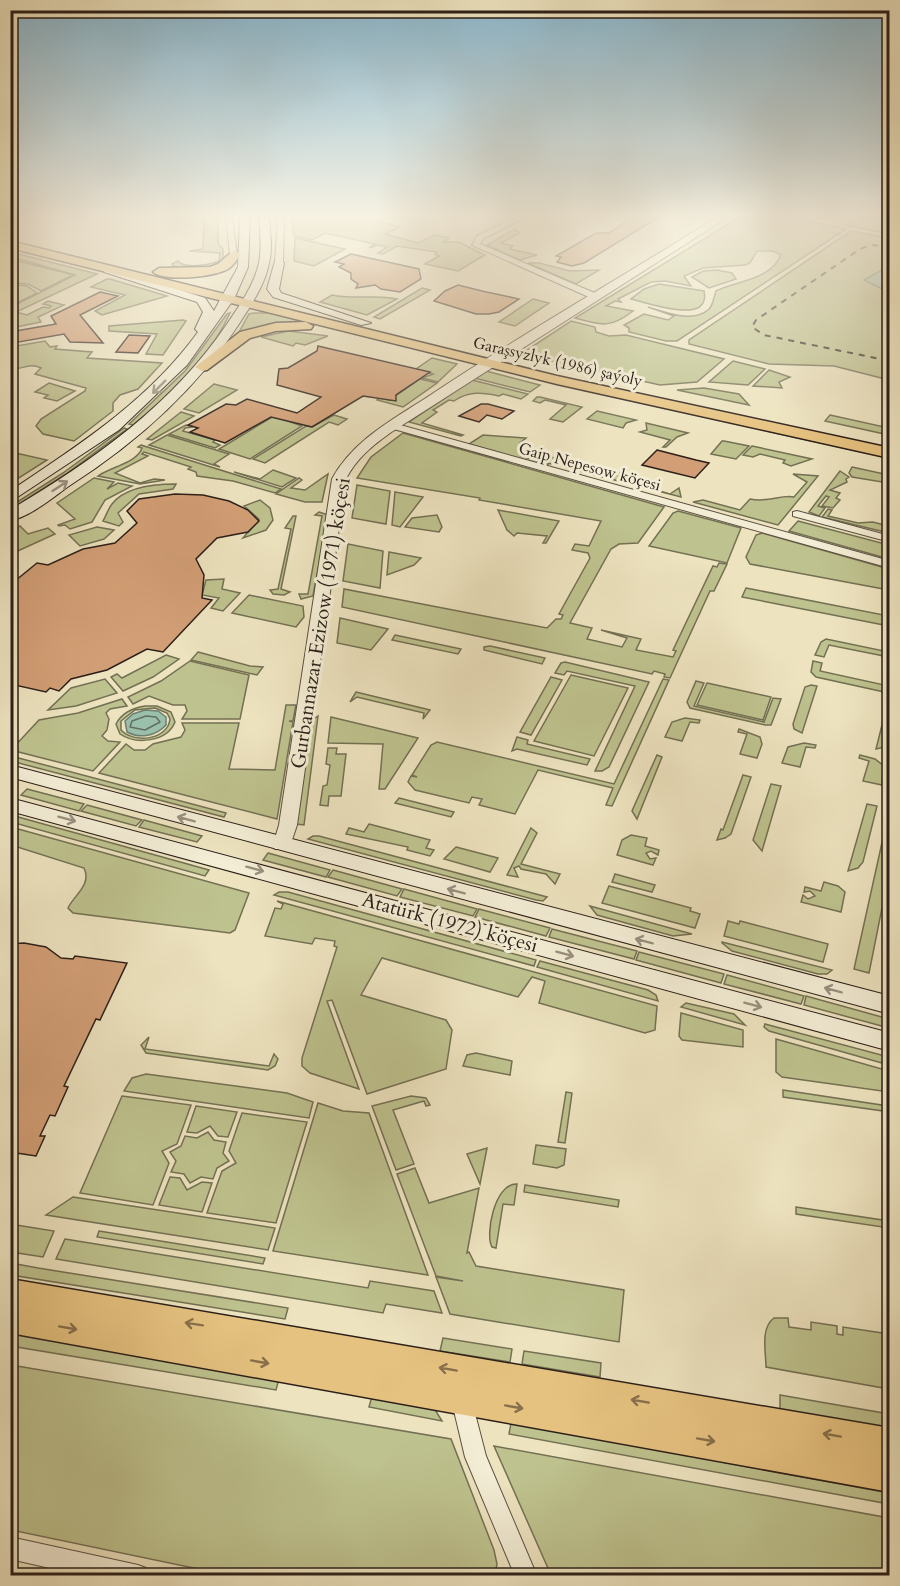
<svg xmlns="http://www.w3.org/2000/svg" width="900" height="1586" font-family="Cardo,serif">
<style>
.green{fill:#bec28e;stroke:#747054;stroke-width:1.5;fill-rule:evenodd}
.water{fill:#9abfab;stroke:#6e7f71;stroke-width:1.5}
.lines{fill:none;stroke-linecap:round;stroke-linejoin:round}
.shore{stroke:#626f62;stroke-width:1.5}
.building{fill:#d29e75;stroke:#2b1f19;stroke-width:1.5}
.minor-casing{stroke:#5c5042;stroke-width:2}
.tertiary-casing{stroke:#5c5042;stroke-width:2}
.secondary-casing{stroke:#2b1f19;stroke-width:2}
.primary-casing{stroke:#2b1f19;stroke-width:3}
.minor{fill:#f3edd5;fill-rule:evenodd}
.tertiary{fill:#f3edd5;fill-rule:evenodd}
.secondary{fill:#f3edd5;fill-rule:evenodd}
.primary{fill:#e6c280;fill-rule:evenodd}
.rail{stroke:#2b1f19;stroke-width:2;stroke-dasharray:6 6;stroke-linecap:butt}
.oneway{stroke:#999080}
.oneway2{stroke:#88704c}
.labels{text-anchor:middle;stroke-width:6;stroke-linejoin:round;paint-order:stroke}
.far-street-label{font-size:16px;fill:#2b1f19;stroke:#f3edd5}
.street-label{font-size:20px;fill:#2b1f19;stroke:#f3edd5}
</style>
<rect width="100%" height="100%" fill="#ede3bf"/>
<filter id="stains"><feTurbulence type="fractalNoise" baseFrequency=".00333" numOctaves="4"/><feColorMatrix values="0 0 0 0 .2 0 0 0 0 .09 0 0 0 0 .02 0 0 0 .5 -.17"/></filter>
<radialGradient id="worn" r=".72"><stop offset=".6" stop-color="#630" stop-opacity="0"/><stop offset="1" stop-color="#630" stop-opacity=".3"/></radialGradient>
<g class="green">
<path d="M204,217H214L218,221V244L223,249V258C211,272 189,270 173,266L172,264L178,261C184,269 209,265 219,261L220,253L189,251L203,249Z"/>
<polygon points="292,217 361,217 400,227 385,234 418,243 435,235 449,238 444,242 459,242 485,255 458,271 425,264 439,256 435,254 437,252 397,246 383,254 378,253 387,247 378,245 369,248 375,244 325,233 312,240 294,236"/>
<path d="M740,217H788L846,229L677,341H666L629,332V328L624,325L644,314L668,320L674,316L648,307C665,312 693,324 709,309C713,305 714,297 716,291C736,281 771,280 781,255L773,251H757L750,263L745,265L703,268L684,276L691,286L665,281L651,282L618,299L621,302L615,301L606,306L633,311C611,328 603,326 575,318Z"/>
<polygon points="856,217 889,217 889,228 884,233 845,225"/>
<polygon points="515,229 519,233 501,243 513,246 510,249 537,255 520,260 487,245"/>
<polygon points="851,231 889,238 889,380 834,366 769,364 689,344 689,340"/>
<polygon points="295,238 345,249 314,266 294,261"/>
<polygon points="11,252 97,274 16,312 27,315 43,307 49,308 51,306 43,304 48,301 64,305 38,317 41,322 11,328 11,307 75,275 11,257"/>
<polygon points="10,259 70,274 71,276 41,291 28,284 11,283"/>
<polygon points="528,263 539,263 570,271 599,270 576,284"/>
<polygon points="717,270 732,273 736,279 709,288 692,277 703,271"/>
<polygon points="107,279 110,279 167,296 102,315 95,311 125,295 91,287"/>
<polygon points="11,284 27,286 37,293 11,306"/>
<path d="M659,284L704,291C712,326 647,303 631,299L644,289Z"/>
<polygon points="422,288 430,290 380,319 374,317"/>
<path d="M332,295C354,300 376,294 397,299L367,315L320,302Z"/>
<polygon points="533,299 549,303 515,326 499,322"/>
<path d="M230,313C211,356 169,396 133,425L129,424L185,371L227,314Z"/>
<polygon points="254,313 270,313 309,323 288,324 238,334 249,314"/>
<polygon points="183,320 186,321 163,355 146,354 157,334 109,331 109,326"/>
<polygon points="571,321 595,327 596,332 609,336 626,335 724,359 697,382 660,385 521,354"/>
<polygon points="289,331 328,336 305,345 296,343 293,346 261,337"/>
<path d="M45,341L50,347L57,346L55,349L92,352L87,358L162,363L138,389L120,395L113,403V411L74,441L43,434L36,426L41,419L85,391L86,388L35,374L41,368C29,362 22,370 11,369V347Z"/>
<polygon points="432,358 457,364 438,382 422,378 433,374 416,369"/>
<polygon points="733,361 765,369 748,385 709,382"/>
<polygon points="769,370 790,377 779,382 782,388 753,386"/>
<polygon points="486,371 540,385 530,392 474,378"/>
<polygon points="420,379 437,383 403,407 377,400 382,396 388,400 395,400 394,397"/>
<path d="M472,380L528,394L521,399L503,394L499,396C483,392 468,391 454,401L449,400L433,410L437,412L422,423L463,435L461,436L409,422Z"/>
<polygon points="49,383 75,391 57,401 44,398 48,395 35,392"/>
<polygon points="214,384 237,390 199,413 184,409"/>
<polygon points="704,388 739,394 749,405 677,390"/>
<polygon points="582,390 889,457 889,458"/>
<polygon points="537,397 540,397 582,407 563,422 550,419 566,405 545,400 540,403 533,401"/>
<polygon points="597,411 636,420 626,423 623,428 587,419"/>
<polygon points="181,412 194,416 152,440 147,439"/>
<polygon points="334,415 347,419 338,425 329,422 265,463 253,459 306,426 312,427"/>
<polygon points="830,415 889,428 889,435 825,421"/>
<polygon points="274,416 302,426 250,459 219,449"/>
<polygon points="646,423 688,433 677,437 666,447 663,447 670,440 640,432 647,430"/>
<polygon points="186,425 193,427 185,428 183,431 215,440 213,442 220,445 215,448 169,434"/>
<polygon points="124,428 127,429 66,474 11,509 11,506 63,473"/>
<polygon points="403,433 664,507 638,543 619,544 611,549 570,623 592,628 587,639 622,647 627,638 601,630 641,639 636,650 673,657 676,651 673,650 713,566 717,567 719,563 727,564 714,591 710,591 670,678 664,677 665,674 654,671 652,674 342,607 344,589 547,628 556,619 561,619 563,615 559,614 590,558 588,553 572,550 575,544 589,546 601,521 479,500 480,498 357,478 371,457"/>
<polygon points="167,435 229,454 214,464 220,467 149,445"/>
<polygon points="483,435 526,438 520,443 531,446 527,450 558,459 551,464 520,456 549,464 542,465 469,444"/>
<polygon points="722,441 724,441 749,446 736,459 711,454"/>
<path d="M141,445L144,446L281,489L275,493L233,481L197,476L196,472L188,469L191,467L144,452L142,454L148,456L115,473L140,483L154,479L165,480L140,484L98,476C111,467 138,462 142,448L138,447Z"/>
<polygon points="752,446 812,459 791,466 783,463 785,460 760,454 753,457 743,455"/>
<polygon points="11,452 47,460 11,483"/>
<polygon points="570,461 596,467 594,469 597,471 600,468 660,482 653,489 670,494 679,488 681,497 564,467"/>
<polygon points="852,467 889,475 888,483 852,477 849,473"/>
<polygon points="273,470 296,478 282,487 234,472 260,479"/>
<polygon points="840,471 849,477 846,479 847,482 830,490 840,493 836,498 840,500 833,508 822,506 829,497 826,496 818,506 825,508 819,516 809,512"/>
<polygon points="328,474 322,502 305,502 276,494 299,478 302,480 291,488 305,490"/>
<path d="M793,474L818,476L778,525L693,502L703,500L740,510L750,499C770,503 781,494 794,497L807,482Z"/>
<polygon points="94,478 114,482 107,489 118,483 132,486 105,500 92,522 70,529 65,525 59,526 58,525 75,519 57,503"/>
<path d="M176,484L173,489L139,494L118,513L123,522L119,526L103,521C106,516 108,509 112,504C125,487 156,484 176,484Z"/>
<polygon points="357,485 390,491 386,524 352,518"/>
<polygon points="395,492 423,497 400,527 392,525"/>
<polygon points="260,500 270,508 273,520 266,530 243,538 259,519 244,506"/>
<polygon points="828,509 832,510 828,516 858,523 873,522 888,526 889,533 822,517"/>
<polygon points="498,510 559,521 546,543 543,543 547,536 517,533 514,536 507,530"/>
<polygon points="678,511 741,528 727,563 649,546 673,513"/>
<polygon points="319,512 328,515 313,596 301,599 299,594 308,594 322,516 315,515"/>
<polygon points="437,515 442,527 439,532 405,527 412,518"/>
<polygon points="293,516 296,516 281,589 290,592 284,595 273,594 270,590 278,589 291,529 285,528"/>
<polygon points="798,521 889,545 889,559 789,531"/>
<polygon points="20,526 28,534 48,528 55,534 11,554 11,531"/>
<polygon points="97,527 114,530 104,539 80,546 69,535"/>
<polygon points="762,533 889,569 889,590 750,564 746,557 756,535"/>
<polygon points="348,544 383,551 380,588 343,581"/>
<polygon points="389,552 421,558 414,565 387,575"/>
<polygon points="224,579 222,589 240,593 223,611 211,608 219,598 202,595 206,580"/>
<polygon points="746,588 889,616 889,626 742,597"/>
<polygon points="249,595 303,606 304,617 296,627 232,613"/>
<polygon points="340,618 388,629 371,650 337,643"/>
<polygon points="395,635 461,649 458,654 392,640"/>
<polygon points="826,639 889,652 889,657 829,645 824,657 815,655 821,642"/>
<polygon points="490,646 545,658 542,664 484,650 484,647"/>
<polygon points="198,652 250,666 263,667 257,675 191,660"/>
<polygon points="166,655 179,659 153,677 123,691 111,677 117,674 122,678"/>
<polygon points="190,661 249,675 240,719 182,719 187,711 185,705 173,705 149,696 133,704 128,697 161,681"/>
<polygon points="813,661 822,663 820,671 889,686 889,693 816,677 811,672"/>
<polygon points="565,662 649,682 609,767 602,771 595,771 635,686 567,671 564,675 555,673 561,663"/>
<polygon points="571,675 628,688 594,756 534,741"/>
<polygon points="551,677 562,680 531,735 520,732"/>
<polygon points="105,679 117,693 76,706 48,710 71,688"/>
<polygon points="663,679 669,680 612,806 606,805 613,788 538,770 515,814 479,805 482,799 472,797 469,803 415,790 408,782 411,776 417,777 412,775 431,745 437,742 614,784"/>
<polygon points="696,681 704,683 694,706 764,722 773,698 781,699 771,725 765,725 690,708 687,702"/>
<polygon points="707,683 771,697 763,720 697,705"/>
<polygon points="811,685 817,686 802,733 794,729 793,724 805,687"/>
<polygon points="356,692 430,710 423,719 424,713 357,697 350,702"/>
<polygon points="122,699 127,706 110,709 106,713 109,719 107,730 102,736 108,741 120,742 93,771 11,750 39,720 78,713"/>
<polygon points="888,701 889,746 876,749"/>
<polygon points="286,705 296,705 293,721 289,721 293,722 277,819 99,773 126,744 134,750 145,750 153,744 181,737 185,730 182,723 239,723 229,769 275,770"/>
<path d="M145,706H157L171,712L175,722C167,742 136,745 120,734L116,724C122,712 133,708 145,706ZM155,708L167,713L170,719C168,740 134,744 121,730V721L135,710Z"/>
<polygon points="318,716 304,825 296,824 311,721"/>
<polygon points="331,717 418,738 385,789 379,789 383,744 328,743"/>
<polygon points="685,718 700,720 699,723 690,722 682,741 665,737 672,722"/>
<polygon points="739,729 760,737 762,744 757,758 740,754 747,734 738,732"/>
<polygon points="517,737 528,740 527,744 590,759 587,765 517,749 512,751"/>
<polygon points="804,743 816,745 815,748 806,747 800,767 782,763 788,747"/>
<polygon points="328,748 337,748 336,754 346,754 341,796 329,796 328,806 320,805 323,786 327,785 330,765 326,764"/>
<polygon points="657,755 662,757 637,819 632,811"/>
<polygon points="860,755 875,759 884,766 882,785 863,781 869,761 859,758"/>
<polygon points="11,756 226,813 224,817 11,761"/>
<polygon points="743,775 751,777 731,834 725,838 717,840 721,829 723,830"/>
<polygon points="771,784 781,786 762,851 753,840"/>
<polygon points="27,789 84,804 79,811 21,795"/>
<polygon points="399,798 454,812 451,817 395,803"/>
<polygon points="867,804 877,806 863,862 858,868 848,871"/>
<polygon points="87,805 142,820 136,826 81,811"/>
<polygon points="889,811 889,873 869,973 854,969"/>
<polygon points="11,815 209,870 205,876 11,822"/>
<polygon points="144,820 202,836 197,842 139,827"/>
<polygon points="369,824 430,840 426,848 434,850 430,856 407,850 408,847 346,834 349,828 364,832"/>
<path d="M11,827L249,893L235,930L230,933L73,913L68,908C74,895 92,885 84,868L11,845Z"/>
<polygon points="531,828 537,833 521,864 560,874 555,884 546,874 521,869 519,866 514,868 518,877 507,875"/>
<polygon points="631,835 647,838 645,846 659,850 658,855 651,851 646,853 650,859 656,858 653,865 617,855 622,840"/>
<polygon points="313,836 319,836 547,897 543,901 536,900 308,839"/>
<polygon points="456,847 498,858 490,872 444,859"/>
<polygon points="268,853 330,870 326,877 263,860"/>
<polygon points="333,870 402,889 397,896 328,877"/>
<polygon points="615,874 655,885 652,892 612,882"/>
<polygon points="824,882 838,886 845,892 841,912 801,902 803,895 808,899 815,896 810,891 804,892 805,887 821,891"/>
<polygon points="609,886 691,908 690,911 700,914 695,928 602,903"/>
<polygon points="404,889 477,909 473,916 400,897"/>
<polygon points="279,892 288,892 536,960 534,966 274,895"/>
<polygon points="277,901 657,1006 655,1030 645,1033 539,1003 545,981 532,977 518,997 382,958 361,995 446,1020 452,1030 446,1069 367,1094 332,1000 327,1001 359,1089 310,1073 302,1066 302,1058 337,947 334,946 335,941 315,938 312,944 265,936 275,908 281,909 283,904"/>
<polygon points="590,906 692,934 673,936 597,915"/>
<polygon points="479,909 550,928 546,936 475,917"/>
<polygon points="728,921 739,924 740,921 828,944 823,962 724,936"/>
<polygon points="552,929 637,951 634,959 549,937"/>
<polygon points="722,943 722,942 832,970 827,974 818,974 732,951"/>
<polygon points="639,952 724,974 721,983 636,960"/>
<polygon points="540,961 648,990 656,995 658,1001 537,967"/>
<polygon points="727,975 804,996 801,1004 724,984"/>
<polygon points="806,996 889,1019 889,1028 804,1005"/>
<polygon points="686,1003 734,1014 745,1025 681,1007"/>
<polygon points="681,1013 743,1030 743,1047 682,1040 679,1036"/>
<polygon points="765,1024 889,1057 889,1065 769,1031 764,1027"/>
<polygon points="149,1037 145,1049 269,1066 274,1054 278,1059 275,1066 268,1070 146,1053 141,1045"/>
<polygon points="776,1039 889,1071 889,1092 782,1077 776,1072"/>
<polygon points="476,1053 512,1061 510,1075 463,1066 467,1055"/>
<polygon points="146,1074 287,1093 313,1102 309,1118 124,1091 132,1078"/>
<polygon points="783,1090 888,1106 889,1123 884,1123 883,1111 783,1097"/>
<polygon points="566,1092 572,1093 565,1143 558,1142"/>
<polygon points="122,1096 191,1105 177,1144 162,1151 169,1163 153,1205 80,1193"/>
<polygon points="411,1096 426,1098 430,1105 426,1106 424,1101 393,1110 414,1164 396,1170 372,1106"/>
<polygon points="318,1103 343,1111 369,1113 428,1275 273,1251"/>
<polygon points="196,1106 237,1112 228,1137 218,1136 210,1126 197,1133 187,1132"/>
<polygon points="242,1113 307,1122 276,1223 207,1213 222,1171 236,1163 229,1151"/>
<polygon points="208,1132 214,1140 226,1142 223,1153 229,1161 217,1168 213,1179 201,1177 190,1183 184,1174 171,1172 176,1161 170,1152 181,1146 185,1136 197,1138"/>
<polygon points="536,1145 566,1149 564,1165 557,1168 533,1164"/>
<polygon points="487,1148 480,1184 467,1154"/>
<polygon points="415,1168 429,1203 479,1188 467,1253 469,1252 476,1266 624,1290 619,1342 450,1314 436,1277 463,1281 436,1276 397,1174"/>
<polygon points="170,1177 180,1178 187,1190 202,1182 212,1183 202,1212 159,1205"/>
<path d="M517,1184L514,1205L503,1204L496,1248L492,1247C485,1236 494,1183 517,1184Z"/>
<polygon points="525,1185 619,1200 618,1207 524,1192"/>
<polygon points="73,1197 275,1228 268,1250 46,1215"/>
<polygon points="796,1207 889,1221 889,1228 796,1214"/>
<polygon points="10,1224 54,1231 43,1257 11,1252"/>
<polygon points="99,1231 265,1258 263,1264 97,1237"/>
<polygon points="65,1239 368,1288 370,1281 434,1291 442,1313 386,1304 383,1313 56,1259"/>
<polygon points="11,1263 38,1268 288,1308 285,1319 11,1275"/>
<path d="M774,1318H788L789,1327L811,1330V1322L837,1326V1334L843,1335V1327L889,1334V1389L766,1367C766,1352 760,1328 774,1318Z"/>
<polygon points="10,1333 279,1379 276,1390 11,1346"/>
<polygon points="443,1338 512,1349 510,1362 440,1351"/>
<polygon points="524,1351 601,1363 600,1377 522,1364"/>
<polygon points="11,1365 451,1439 494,1550 497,1564 495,1575 227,1575 11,1530"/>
<polygon points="780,1395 889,1414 889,1430 780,1410"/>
<polygon points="372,1396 434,1408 442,1421 369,1407"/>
<polygon points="511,1423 889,1493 889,1504 509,1434"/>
<polygon points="494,1446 889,1518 889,1575 551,1575"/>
</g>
<g class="water">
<polygon points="889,266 889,289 884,290 864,280"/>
<path d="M145,710L158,711L166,717V725C156,736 140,739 127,732L125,721L133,714Z"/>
</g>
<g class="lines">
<polygon class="shore" points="146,716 156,717 160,722 145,730 130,727 132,721"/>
</g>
<g class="building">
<polygon points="633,217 659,217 584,263 572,266 557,262 561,257 556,256 596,233 609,233"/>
<polygon points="351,254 419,269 421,279 400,292 381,289 375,285 356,288 358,284 351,279 351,273 339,267 344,264 335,262"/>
<polygon points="458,285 482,291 519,299 499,312 489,314 476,314 434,301 445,291"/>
<polygon points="100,292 118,296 80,315 103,343 70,342 64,334 13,343 10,339 10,332 56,324 51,316"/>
<polygon points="129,335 150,336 138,353 116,352"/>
<polygon points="318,346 430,372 396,395 396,401 363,396 312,427 271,417 225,443 190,432 198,428 188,425 226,404 236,405 247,399 297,413 321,397 277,385 279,369 288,368 317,351"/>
<polygon points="481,404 488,404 514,411 502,419 487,415 479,422 459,416"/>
<polygon points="657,450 696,460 709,463 695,478 642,465"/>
<polygon points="175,494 203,495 229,501 248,510 259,521 248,532 217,538 196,559 204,575 202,598 212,600 163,652 147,649 107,670 71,679 59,691 50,688 46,692 10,684 10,585 37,563 48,565 83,549 115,543 137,523 127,511 139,499"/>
<polygon points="24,943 46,947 61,958 73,959 75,956 127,963 100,1020 96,1019 64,1086 68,1087 55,1116 50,1115 40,1136 45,1136 36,1156 10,1152 10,944"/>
</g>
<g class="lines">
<defs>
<g id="minor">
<polygon points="226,217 232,217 237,256 230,254"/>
<polygon points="278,217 284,217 283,263 279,265 275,263"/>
<polygon points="517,217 526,217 483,239 480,244 597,294 597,298 591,298 472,245 477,236"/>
<polygon points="393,423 890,561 890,568 390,428 388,426"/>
<polygon points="797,511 890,536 890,542 793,516 793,512"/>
<polygon points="461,1388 468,1391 471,1398 486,1456 537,1576 515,1576 465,1457 451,1398 454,1391"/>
<polygon points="10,1537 138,1565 146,1568 149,1576 85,1576 10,1559"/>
</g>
<path id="tertiary" d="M717,217H728L390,433C372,446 356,459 346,479L297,825L289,849H275L273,845L279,825L332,479C354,438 398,417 435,392C527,331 624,276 717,217Z"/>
<g id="secondary">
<path d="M240,217H250L248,267L234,299L187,365L119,430L10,502V491C79,445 149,400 198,332L195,329L203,312L197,302L104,272V268H112L205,298L214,311L238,267Z"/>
<path d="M259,217H269C270,232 273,248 269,263C265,285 251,305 239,324C195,391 136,443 69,486C52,498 31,516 10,521V510C94,460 172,405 227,324C240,305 254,285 259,263C262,248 260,232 259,217Z"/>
<polygon points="275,261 284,263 279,289 281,293 371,323 361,325 273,297 267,289"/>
<polygon points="10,765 890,996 890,1014 10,777"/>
<polygon points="10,798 890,1033 890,1051 10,811"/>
</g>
<g id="primary">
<polygon points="10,241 557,376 890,448 890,458 557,384 10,248"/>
<path d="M234,250L240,254C237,260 234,265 228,269C214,277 164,282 153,272L159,268L210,267L218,264Z"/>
<polygon points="306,322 313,326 311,329 276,331 250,338 207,370 202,371 195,367 240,332 276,323"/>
<polygon points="10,1279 890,1428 890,1492 10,1333"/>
</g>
</defs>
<use href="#minor" class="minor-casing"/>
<use href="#tertiary" class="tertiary-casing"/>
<use href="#secondary" class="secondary-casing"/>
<use href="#primary" class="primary-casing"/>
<use href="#minor" class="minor"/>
<use href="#tertiary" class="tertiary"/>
<use href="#secondary" class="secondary"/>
<use href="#primary" class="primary"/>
<polyline class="rail" points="890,247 871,245 860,249 756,320 752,327 764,335 890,361"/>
</g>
<defs><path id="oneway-shaft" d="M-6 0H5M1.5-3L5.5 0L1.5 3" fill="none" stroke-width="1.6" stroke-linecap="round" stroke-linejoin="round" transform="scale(1.5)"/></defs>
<g class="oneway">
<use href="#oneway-shaft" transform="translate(159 387) rotate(135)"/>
<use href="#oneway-shaft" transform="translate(60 486) rotate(-33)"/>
<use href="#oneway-shaft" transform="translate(67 819) rotate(15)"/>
<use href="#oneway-shaft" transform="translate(186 819) rotate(-165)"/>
<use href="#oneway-shaft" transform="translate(255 869) rotate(15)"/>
<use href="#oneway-shaft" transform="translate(456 891) rotate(-165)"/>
<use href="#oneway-shaft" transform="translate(644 941) rotate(-165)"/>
<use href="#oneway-shaft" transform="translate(565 954) rotate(15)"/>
<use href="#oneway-shaft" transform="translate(833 990) rotate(-165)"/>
<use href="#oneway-shaft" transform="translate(753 1005) rotate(15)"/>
</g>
<g class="oneway2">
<use href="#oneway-shaft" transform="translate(194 1324) rotate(-171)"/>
<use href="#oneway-shaft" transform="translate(68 1328) rotate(10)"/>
<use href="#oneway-shaft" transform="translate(260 1362) rotate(10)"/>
<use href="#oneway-shaft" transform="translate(448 1369) rotate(-170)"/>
<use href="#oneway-shaft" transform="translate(640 1401) rotate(-170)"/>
<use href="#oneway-shaft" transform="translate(514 1407) rotate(10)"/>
<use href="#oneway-shaft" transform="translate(832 1435) rotate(-170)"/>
<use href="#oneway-shaft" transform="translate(706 1440) rotate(10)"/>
</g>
<linearGradient id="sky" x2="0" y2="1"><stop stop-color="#89b8d0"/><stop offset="0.49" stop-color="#f7f2e2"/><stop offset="1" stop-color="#f7f2e2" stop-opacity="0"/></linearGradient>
<rect width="900" height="439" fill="url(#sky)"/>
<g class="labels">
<g class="far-street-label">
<text transform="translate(558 361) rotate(13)" y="6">Garaşsyzlyk (1986) şaýoly</text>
<text transform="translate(590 466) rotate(15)" y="6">Gaip Nepesow köçesi</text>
</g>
<g class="street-label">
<text transform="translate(320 623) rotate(-81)" y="7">Gurbannazar Ezizow (1971) köçesi</text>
<text transform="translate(450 922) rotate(15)" y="7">Atatürk (1972) köçesi</text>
</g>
</g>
<rect width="900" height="1586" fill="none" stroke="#ede3bf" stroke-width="36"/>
<rect x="12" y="12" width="876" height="1562" fill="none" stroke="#2b1f19" stroke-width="3"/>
<rect x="18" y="18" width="864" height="1550" fill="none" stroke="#2b1f19" stroke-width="1.5"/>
<rect width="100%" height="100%" filter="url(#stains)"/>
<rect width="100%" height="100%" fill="url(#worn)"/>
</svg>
